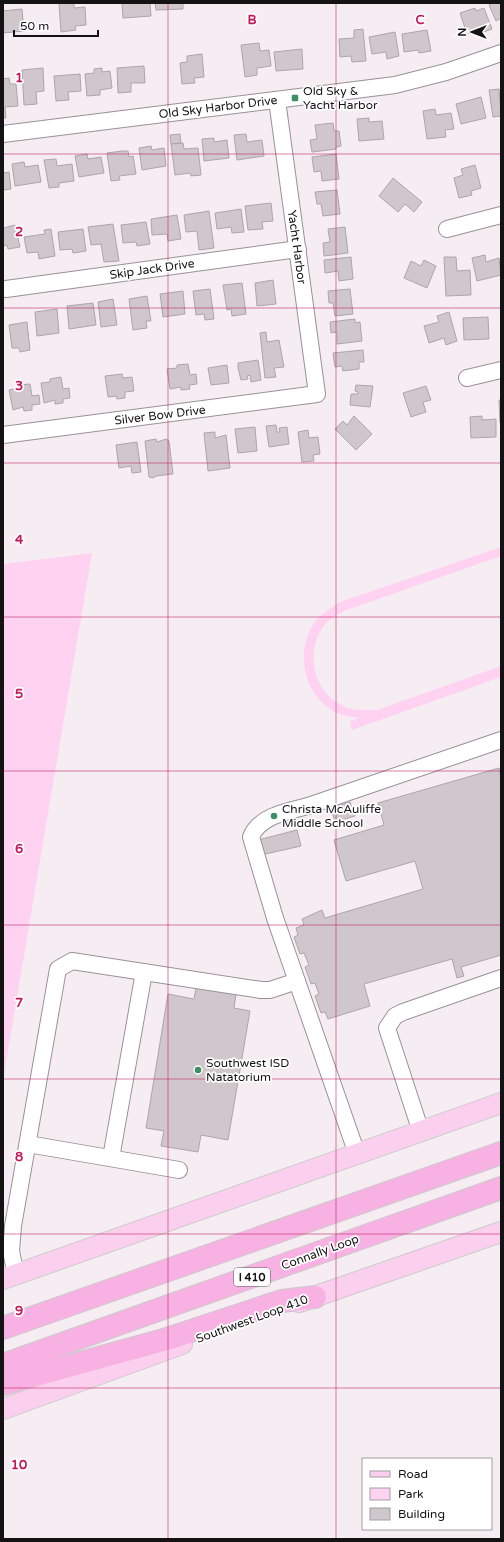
<svg xmlns="http://www.w3.org/2000/svg" width="504" height="1542" font-family="'Varela Round',sans-serif">
<style>
.green{fill:#fed2f0}
.building{fill:#d0c7cd;stroke:#ada5aa}
.lines{fill:none;stroke-linecap:round;stroke-linejoin:round}
.minor-casing{stroke:#999197;stroke-width:18}
.major-casing{stroke:#cccbcb;stroke-width:22}
.highway-casing{stroke:#cccbcb;stroke-width:24}
.minor{stroke:#fff;stroke-width:16}
.major{stroke:#fbd0ee;stroke-width:20}
.highway{stroke:#f8b1e3;stroke-width:22}
.grid{fill:none;stroke:#c2185b;stroke-width:1;stroke-opacity:0.55}
.poi-dot{fill:#3b9165;stroke:#fff;stroke-width:1.5}
.labels{text-anchor:middle;stroke-width:3.5;stroke-linejoin:round;paint-order:stroke}
.shield{fill:#fff;stroke:#5b595a;stroke-width:1}
.shield-label{font-size:11px;font-weight:bold;fill:#151214}
.poi-label{font-size:12px;fill:#151214;stroke:#fff;text-anchor:start}
.street-label{font-size:12px;fill:#151214;stroke:#fff}
.grid-label{font-size:13px;text-anchor:middle;font-weight:bold;fill:#c2185b;stroke:#fff;stroke-width:3.5;stroke-linejoin:round;paint-order:stroke}
</style>
<rect width="100%" height="100%" fill="#f6edf3"/>
<g class="green">
<path d="M501,547V556L344,611C338,614 331,618 326,623C304,648 312,693 344,706C354,711 366,710 377,710L501,666V677L352,730L350,721L359,718C351,717 344,716 337,713C302,697 292,644 320,616C326,611 333,606 340,602Z"/>
<polygon points="92,553 3,1080 3,564"/>
</g>
<g class="building">
<polygon points="59,3 74,3 74,8 85,7 86,25 75,26 76,30 61,32"/>
<polygon points="122,3 150,3 151,16 123,18"/>
<polygon points="155,3 183,3 183,9 156,10"/>
<polygon points="492,3 501,3 501,18 496,21 489,5"/>
<polygon points="475,8 476,11 484,8 492,29 481,33 480,30 467,34 460,13"/>
<polygon points="22,9 24,31 3,33 3,11"/>
<polygon points="363,29 366,61 352,62 351,56 340,57 339,39 354,38 354,30"/>
<polygon points="427,30 431,51 419,53 418,50 404,52 402,34"/>
<polygon points="395,32 399,56 387,59 386,52 372,54 369,37"/>
<polygon points="259,43 260,51 269,50 271,66 257,68 257,75 245,77 241,45"/>
<polygon points="302,49 303,69 276,71 274,52"/>
<polygon points="202,54 204,77 194,78 195,83 182,84 180,63 187,62 187,56"/>
<polygon points="144,66 145,83 131,83 131,92 118,93 117,68"/>
<polygon points="43,68 44,91 36,92 37,104 24,105 22,70"/>
<polygon points="102,68 102,72 110,71 112,88 100,90 100,95 87,96 85,74 94,73 94,69"/>
<polygon points="80,74 81,91 68,92 69,100 56,101 54,76"/>
<polygon points="9,78 10,84 16,84 18,106 5,107 6,118 3,118 3,79"/>
<polygon points="499,89 501,116 493,117 489,90"/>
<polygon points="481,97 486,118 461,124 456,104"/>
<polygon points="435,109 436,115 451,113 454,129 445,130 446,137 427,139 423,111"/>
<polygon points="369,118 369,122 382,121 384,139 359,141 357,119"/>
<polygon points="333,123 334,131 339,131 341,146 336,147 336,149 312,152 310,140 317,139 315,125"/>
<polygon points="180,134 181,143 171,144 170,135"/>
<polygon points="246,134 247,142 262,140 264,156 237,160 234,135"/>
<polygon points="214,138 214,142 227,140 229,158 204,161 202,139"/>
<polygon points="183,143 184,149 198,148 201,175 191,176 190,173 175,175 171,144"/>
<polygon points="151,146 152,150 164,148 166,166 142,170 139,148"/>
<polygon points="122,151 128,151 129,157 133,156 136,174 119,176 120,180 111,181 107,153"/>
<polygon points="87,154 88,159 101,157 104,173 79,177 75,156"/>
<polygon points="336,154 339,179 322,181 321,171 314,172 312,157"/>
<polygon points="56,159 57,166 72,164 74,181 59,183 59,187 49,188 44,160"/>
<polygon points="24,162 25,167 38,165 41,182 15,186 12,164"/>
<polygon points="475,165 481,188 471,191 472,195 459,198 454,178 463,175 461,169"/>
<polygon points="9,172 11,189 3,190 3,173"/>
<polygon points="393,178 422,202 414,212 405,204 398,212 379,196"/>
<polygon points="337,190 340,214 323,216 321,204 317,204 315,192"/>
<polygon points="271,203 273,221 262,222 263,229 248,230 245,206"/>
<polygon points="241,209 244,232 232,233 231,227 217,229 215,213"/>
<polygon points="209,211 214,248 199,250 197,231 186,232 184,215"/>
<polygon points="177,215 181,239 168,241 167,234 152,235 151,219"/>
<polygon points="146,222 150,244 137,246 136,242 123,243 121,225"/>
<polygon points="113,224 119,261 104,262 101,244 91,245 88,227"/>
<polygon points="15,225 20,247 8,249 7,245 3,246 3,228"/>
<polygon points="345,227 348,253 324,256 323,243 330,242 328,229"/>
<polygon points="51,229 55,256 39,259 38,252 27,253 24,237 45,234 44,230"/>
<polygon points="83,229 86,251 73,253 72,249 60,250 58,232"/>
<polygon points="485,255 486,262 499,258 501,275 477,281 472,258"/>
<polygon points="351,257 353,279 339,281 338,271 325,273 324,260"/>
<polygon points="444,257 456,257 457,271 470,270 471,295 446,296"/>
<polygon points="424,260 436,266 427,288 404,278 411,261 421,266"/>
<polygon points="273,280 276,304 257,306 255,283"/>
<polygon points="242,283 246,314 232,316 231,309 227,310 223,285"/>
<polygon points="210,289 214,319 205,320 204,314 196,315 193,291"/>
<polygon points="350,289 353,314 335,316 333,303 329,303 328,291"/>
<polygon points="183,291 185,314 163,317 160,294"/>
<polygon points="147,296 151,321 146,321 147,328 133,330 129,299"/>
<polygon points="113,299 117,325 101,327 98,302"/>
<polygon points="93,303 96,325 69,329 67,306"/>
<polygon points="57,309 59,333 37,336 35,312"/>
<polygon points="449,312 457,341 446,345 444,338 429,343 424,326 439,322 437,316"/>
<polygon points="488,317 489,339 464,340 463,318"/>
<polygon points="355,319 355,323 360,322 362,341 337,344 337,332 331,333 330,322"/>
<polygon points="27,322 30,350 20,352 19,348 12,348 9,325"/>
<polygon points="266,332 267,342 279,340 284,367 274,368 276,377 265,378 260,333"/>
<polygon points="363,350 364,362 359,362 359,369 343,371 342,366 335,367 333,353"/>
<polygon points="258,360 261,380 251,382 250,375 247,376 248,379 241,380 238,368 238,363"/>
<polygon points="188,364 190,375 196,374 197,384 189,385 190,389 181,390 181,387 170,389 167,369 177,368 177,365"/>
<polygon points="227,365 229,383 211,385 208,368"/>
<polygon points="122,374 123,378 132,377 134,391 125,392 125,398 117,399 116,396 108,397 105,376"/>
<polygon points="61,377 63,389 69,388 70,398 63,399 63,403 55,404 55,400 44,403 41,383 50,382 50,379"/>
<polygon points="30,384 32,396 39,395 40,404 32,405 32,410 24,411 23,407 13,410 9,390 19,388 19,385"/>
<polygon points="356,385 373,386 370,407 350,405 351,394 358,394 358,392 355,391"/>
<polygon points="426,386 431,400 423,402 426,412 411,417 403,393"/>
<polygon points="499,400 501,400 501,423 500,423"/>
<polygon points="354,416 372,434 356,450 335,429 343,421 347,425"/>
<polygon points="482,416 482,420 496,419 496,437 471,438 470,417"/>
<polygon points="276,425 277,432 280,432 279,428 287,427 289,444 269,447 266,426"/>
<polygon points="255,427 257,451 238,453 235,429"/>
<polygon points="308,430 309,438 318,437 320,454 313,455 314,461 302,462 298,432"/>
<polygon points="215,432 215,438 226,435 230,468 208,471 204,433"/>
<polygon points="156,439 157,442 166,439 169,441 173,474 156,476 153,478 149,477 145,441"/>
<polygon points="137,442 141,472 132,473 131,466 119,468 116,445"/>
<polygon points="499,768 501,777 501,955 461,967 464,976 457,978 452,959 364,984 370,1006 328,1019 325,1012 321,1013 315,996 319,994 315,983 311,984 305,967 309,965 304,953 300,954 294,937 298,935 296,928 304,925 302,919 322,910 325,918 423,889 415,861 346,881 334,840 384,825 378,803"/>
<polygon points="350,802 355,816 335,822 331,808"/>
<polygon points="297,830 301,846 261,855 258,840"/>
<polygon points="196,988 236,994 234,1008 250,1011 228,1140 201,1135 198,1152 161,1146 164,1131 146,1128 168,994 194,999"/>
</g>
<g class="lines">
<defs>
<g id="minor">
<polyline points="3,134 395,85 446,72 501,53"/>
<polyline points="447,229 501,215"/>
<polyline points="6,289 298,249"/>
<polyline points="467,378 501,370"/>
<polyline points="3,435 317,394 277,100"/>
<polyline points="421,1132 387,1028 395,1016 403,1012 501,978"/>
<polyline points="28,1144 179,1170"/>
<path d="M357,1154L275,918L251,837C259,816 288,811 308,806L501,740"/>
<polyline points="111,1158 144,972"/>
<polyline points="16,1275 11,1251 13,1226 58,969 72,961 261,990 270,990 297,981"/>
</g>
<g id="major">
<polyline points="3,1279 501,1103"/>
<polyline points="299,1302 501,1232"/>
<polyline points="3,1409 182,1344"/>
</g>
<g id="highway">
<polyline points="3,1328 501,1153"/>
<polyline points="3,1365 501,1188"/>
<polyline points="3,1384 167,1339 282,1301 315,1297"/>
</g>
</defs>
<use href="#minor" class="minor-casing"/>
<use href="#major" class="major-casing"/>
<use href="#highway" class="highway-casing"/>
<use href="#minor" class="minor"/>
<use href="#major" class="major"/>
<use href="#highway" class="highway"/>
</g>
<path class="grid" d="M168,3V1539M336,3V1539M3,154H501M3,308H501M3,463H501M3,617H501M3,771H501M3,925H501M3,1079H501M3,1234H501M3,1388H501"/>
<g class="poi-dot">
<rect x="291" y="94" width="8" height="8" rx="2"/>
<circle cx="274" cy="816" r="4"/>
<circle cx="198" cy="1070" r="4"/>
</g>
<g class="labels">
<rect class="shield" x="234" y="1268" width="36" height="18" rx="3"/>
<g class="shield-label">
<text x="252" y="1281">I 410</text>
</g>
<g class="poi-label">
<text x="303" y="95">Old Sky &amp;<tspan x="303" dy="14">Yacht Harbor</tspan></text>
<text x="282" y="813">Christa McAuliffe<tspan x="282" dy="14">Middle School</tspan></text>
<text x="206" y="1067">Southwest ISD<tspan x="206" dy="14">Natatorium</tspan></text>
</g>
<g class="street-label">
<text transform="translate(218 107) rotate(-7)" y="4">Old Sky Harbor Drive</text>
<text transform="translate(297 247) rotate(82)" y="4">Yacht Harbor</text>
<text transform="translate(152 269) rotate(-8)" y="4">Skip Jack Drive</text>
<text transform="translate(160 415) rotate(-7)" y="4">Silver Bow Drive</text>
<text transform="translate(320 1252) rotate(-20)" y="4">Connally Loop</text>
<text transform="translate(252 1319) rotate(-20)" y="4">Southwest Loop 410</text>
</g>
</g>
<g class="grid-label">
<text x="252" y="24">B</text>
<text x="420" y="24">C</text>
<text x="19" y="82">1</text>
<text x="19" y="236">2</text>
<text x="19" y="390">3</text>
<text x="19" y="544">4</text>
<text x="19" y="698">5</text>
<text x="19" y="853">6</text>
<text x="19" y="1007">7</text>
<text x="19" y="1161">8</text>
<text x="19" y="1315">9</text>
<text x="19" y="1469">10</text>
</g>
<rect width="504" height="1542" fill="none" stroke="#151214" stroke-width="8"/>
<rect x="362" y="1458" width="130" height="72" fill="#ffffff" stroke="#a1a0a1"/>
<rect x="370" y="1471" width="20" height="6" fill="#fbd0ee" stroke="#a1a0a1"/>
<text x="398" y="1478" font-size="12" fill="#151214">Road</text>
<rect x="370" y="1488" width="20" height="12" fill="#fed2f0" stroke="#a1a0a1"/>
<text x="398" y="1498" font-size="12" fill="#151214">Park</text>
<rect x="370" y="1508" width="20" height="12" fill="#d0c7cd" stroke="#a1a0a1"/>
<text x="398" y="1518" font-size="12" fill="#151214">Building</text>
<g transform="translate(472 32) rotate(270)" stroke="#ffffff" stroke-width="3" paint-order="stroke">
<path d="M0-3L7 15L0 10L-7 15Z" fill="#151214"/>
<text y="-6" font-size="11" font-weight="bold" text-anchor="middle" fill="#151214">N</text>
</g>
<path d="M14 30v6h84v-6" fill="none" stroke="#151214" stroke-width="2"/>
<text x="20" y="30" font-size="12" fill="#151214" stroke="#ffffff" stroke-width="3" paint-order="stroke">50 m</text>
</svg>
